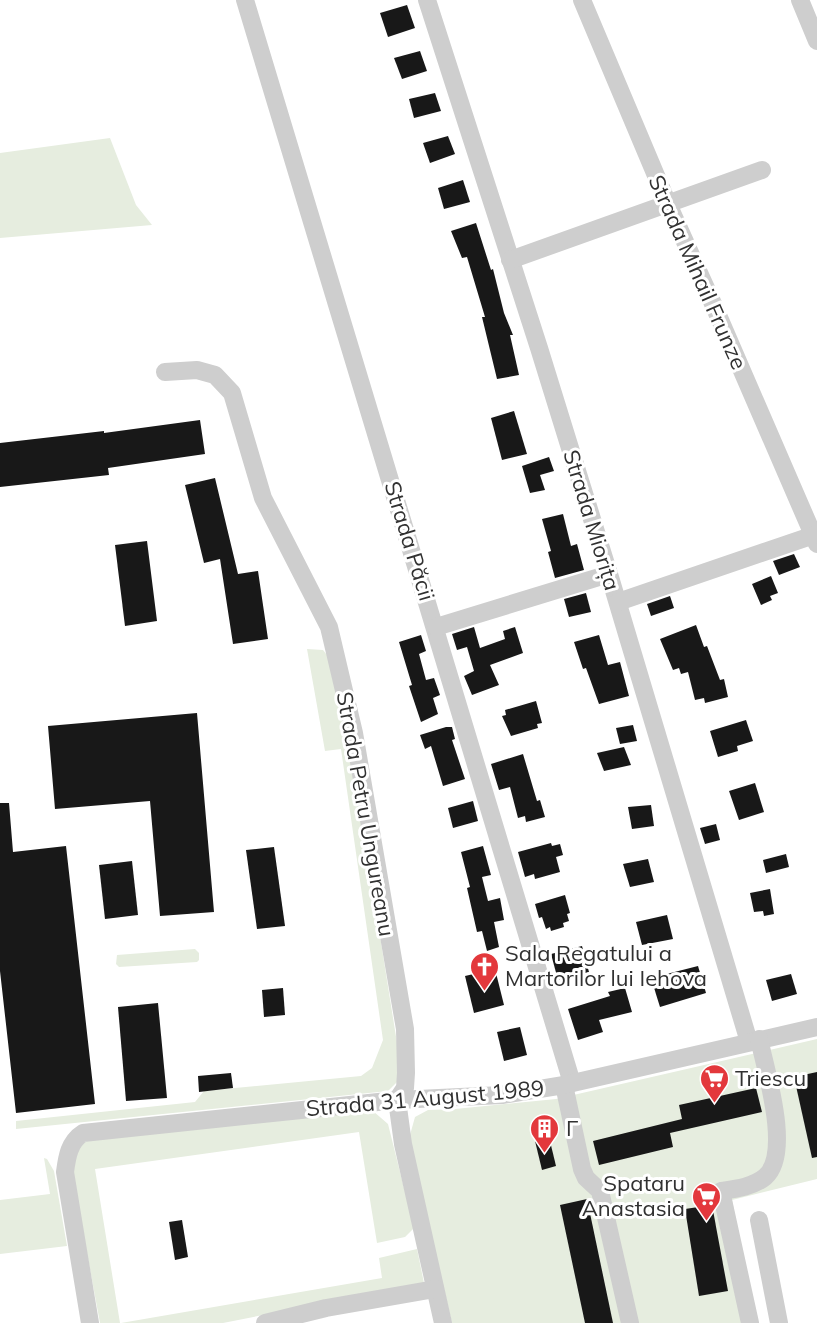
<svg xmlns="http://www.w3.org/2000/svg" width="817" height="1323" font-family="Mulish,sans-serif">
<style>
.green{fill:#e6eddf}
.building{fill:#181818}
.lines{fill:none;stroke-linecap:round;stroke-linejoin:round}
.minor{stroke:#cecece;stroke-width:18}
.labels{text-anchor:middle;stroke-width:6;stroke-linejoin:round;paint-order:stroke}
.street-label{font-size:22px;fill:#313131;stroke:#fff}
.poi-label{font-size:22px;fill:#313131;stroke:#fff;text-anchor:start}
</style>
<rect width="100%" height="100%" fill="#fff"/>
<g class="green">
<polygon points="110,138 136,205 152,225 0,238 0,153"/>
<polygon points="307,649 323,650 331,660 350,748 401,1068 399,1080 388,1091 16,1129 16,1121 195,1102 204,1091 361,1076 372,1068 383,1040 341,749 325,751"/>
<polygon points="195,949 199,953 199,960 197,962 119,967 116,964 117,955"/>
<polygon points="817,1039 817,1179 732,1200 756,1323 452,1323 415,1166 410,1135 415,1117 428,1110 455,1109 556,1099"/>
<polygon points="373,1111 388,1124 414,1228 405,1237 377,1243 359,1132 95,1169 120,1323 100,1323 71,1167 77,1148 88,1140"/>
<polygon points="44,1158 47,1159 54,1171 67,1246 0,1254 0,1200 50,1194"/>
<polygon points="417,1249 424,1283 223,1323 121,1323 382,1278 379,1258"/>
</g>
<g class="building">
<polygon points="407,5 415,28 388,37 380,13"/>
<polygon points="420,51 427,71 402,79 394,58"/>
<polygon points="435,93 441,111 414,118 409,99"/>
<polygon points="448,136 455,154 430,163 423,143"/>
<polygon points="463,180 470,202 444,209 438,188"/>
<polygon points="476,223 491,270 493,269 504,313 513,335 510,335 519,375 497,379 482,317 485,317 467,257 462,258 451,231"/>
<polygon points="514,411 527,454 502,460 491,418"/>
<polygon points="200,420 205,454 108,468 109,475 0,487 0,443 104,431 104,433"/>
<polygon points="549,457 554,471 540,475 545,490 530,493 522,466"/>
<polygon points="215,478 238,574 258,571 268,639 233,644 220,559 204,563 185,485"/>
<polygon points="563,514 571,546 577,544 584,570 555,578 548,552 551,551 542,519"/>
<polygon points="147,541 157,621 125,626 115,545"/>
<polygon points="794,554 800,567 779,575 773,561"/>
<polygon points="771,576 778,593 770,596 772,600 761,605 752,584"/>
<polygon points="586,593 591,612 569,617 564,599"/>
<polygon points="670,596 674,608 651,616 647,604"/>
<polygon points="696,625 704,647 707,646 720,680 724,679 728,697 705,703 704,698 695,700 688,672 681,674 679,668 673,670 660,639"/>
<polygon points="474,627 480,648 505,639 503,631 515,627 523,653 490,665 499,685 472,695 464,676 474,671 467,647 457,650 452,634"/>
<polygon points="421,635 426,651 419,654 426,680 434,678 440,695 433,698 438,714 421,722 409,686 412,685 399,642"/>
<polygon points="599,635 608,665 620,662 629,696 599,704 586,668 583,669 574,642"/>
<polygon points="536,701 542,723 537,724 538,728 511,736 502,716 506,715 505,710"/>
<polygon points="197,713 214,912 160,916 150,801 55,809 48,726"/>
<polygon points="746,720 753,741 737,746 738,751 718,757 710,731"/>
<polygon points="633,725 637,741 620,744 616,728"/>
<polygon points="446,727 452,727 455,739 452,740 465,779 443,786 431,746 425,749 420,735"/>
<polygon points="624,747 631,765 604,771 597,753"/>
<polygon points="523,754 537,801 540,800 545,817 526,822 525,816 518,818 510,787 499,790 491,764"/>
<polygon points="755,783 764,812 739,820 729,791"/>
<polygon points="473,801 478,821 453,828 448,808"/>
<polygon points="0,803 9,803 13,852 66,846 95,1104 16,1113 0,971"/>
<polygon points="651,805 654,826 632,829 628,807"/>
<polygon points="716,824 720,840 705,844 700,828"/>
<polygon points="551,843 552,846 560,844 563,855 556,857 560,872 535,879 534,874 525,877 518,852"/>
<polygon points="483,846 491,875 482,877 488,901 500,898 504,920 494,922 499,947 487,951 482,931 477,932 467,888 470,887 461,852"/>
<polygon points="274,847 285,926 257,929 246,850"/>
<polygon points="786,854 789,867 766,873 763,860"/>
<polygon points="648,859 654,882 630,887 623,864"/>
<polygon points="132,861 138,915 105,919 99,865"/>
<polygon points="770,889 774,914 764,916 763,911 754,912 750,893"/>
<polygon points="565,895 570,913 567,914 569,921 563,923 564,927 551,931 550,927 546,929 542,917 539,918 535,904"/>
<polygon points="667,915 673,939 642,945 636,922"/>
<polygon points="582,946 589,972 558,980 551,954"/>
<polygon points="698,966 706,993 660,1007 651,978"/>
<polygon points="495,969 504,1005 474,1013 465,976"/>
<polygon points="791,974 797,994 772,1001 766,980"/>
<polygon points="283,988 285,1015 264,1017 262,990"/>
<polygon points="625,988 632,1012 599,1020 603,1032 578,1040 568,1009 610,996 608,992"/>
<polygon points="158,1003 167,1098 126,1101 118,1007"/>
<polygon points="520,1027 527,1055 504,1061 497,1032"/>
<polygon points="817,1072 817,1157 812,1158 794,1077"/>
<polygon points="231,1073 233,1088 199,1092 198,1076"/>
<polygon points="756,1088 762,1112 670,1133 673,1147 599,1165 593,1141 682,1119 679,1105"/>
<polygon points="549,1137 556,1166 542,1170 535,1141"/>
<polygon points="587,1199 613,1323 585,1323 560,1205"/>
<polygon points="712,1205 728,1291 699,1296 685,1209"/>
<polygon points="182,1220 188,1257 175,1260 169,1222"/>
</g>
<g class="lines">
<g class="minor">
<polyline points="245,0 572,1083"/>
<polyline points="427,0 539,348 609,574 749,1042"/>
<polyline points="582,0 668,204 714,306 817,544"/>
<polyline points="800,0 817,41"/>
<polyline points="510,260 762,170"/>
<polyline points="165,372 197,370 215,375 232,393 263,498 329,627 354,733 405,1029 406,1073 405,1088 397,1100 403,1144 443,1323"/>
<polyline points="618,602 817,534"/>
<polyline points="436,627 609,574"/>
<polyline points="564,1085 582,1169 586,1178 600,1191 630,1323"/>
<polyline points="759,1220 779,1323"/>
<path d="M90,1323L65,1172C67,1157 69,1142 83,1133L397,1100L502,1095L564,1085L817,1027"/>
<polyline points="265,1323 326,1308 435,1289"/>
<path d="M750,1323L721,1191C735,1189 753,1187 765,1177C792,1154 766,1071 759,1039"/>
</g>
</g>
<defs>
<symbol id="church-pin" viewBox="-11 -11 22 30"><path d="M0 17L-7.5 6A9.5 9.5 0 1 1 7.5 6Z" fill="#e3383c" stroke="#fff"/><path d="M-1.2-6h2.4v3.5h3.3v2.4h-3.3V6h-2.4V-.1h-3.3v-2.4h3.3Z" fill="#fff"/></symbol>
<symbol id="supermarket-pin" viewBox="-11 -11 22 30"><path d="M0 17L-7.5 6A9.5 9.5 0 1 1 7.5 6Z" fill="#e3383c" stroke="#fff"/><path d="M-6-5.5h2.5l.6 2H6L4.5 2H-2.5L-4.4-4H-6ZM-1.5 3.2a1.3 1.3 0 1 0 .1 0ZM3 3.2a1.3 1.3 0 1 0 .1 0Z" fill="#fff"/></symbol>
<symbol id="building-pin" viewBox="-11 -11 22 30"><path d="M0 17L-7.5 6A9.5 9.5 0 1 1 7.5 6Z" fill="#e3383c" stroke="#fff"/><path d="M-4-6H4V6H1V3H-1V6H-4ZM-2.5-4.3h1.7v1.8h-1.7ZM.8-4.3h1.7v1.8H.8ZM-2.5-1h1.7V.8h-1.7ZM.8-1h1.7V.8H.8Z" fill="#fff"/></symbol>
</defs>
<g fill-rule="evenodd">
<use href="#church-pin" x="468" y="950" width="33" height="45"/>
<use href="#supermarket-pin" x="698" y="1062" width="33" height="45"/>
<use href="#building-pin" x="528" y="1112" width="33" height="45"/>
<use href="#supermarket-pin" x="690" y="1180" width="33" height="45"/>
</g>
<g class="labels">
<g class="street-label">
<text transform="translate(698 272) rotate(66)" y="8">Strada Mihail Frunze</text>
<text transform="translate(592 520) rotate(73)" y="8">Strada Miorița</text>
<text transform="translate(410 541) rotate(73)" y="8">Strada Păcii</text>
<text transform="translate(366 814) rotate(80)" y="8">Strada Petru Ungureanu</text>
<text transform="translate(425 1098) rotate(-5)" y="8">Strada 31 August 1989</text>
</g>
<g class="poi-label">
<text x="505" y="961">Sala Regatului a<tspan x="505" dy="25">Martorilor lui Iehova</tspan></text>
<text x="735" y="1086">Triescu</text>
<text x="566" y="1136">Г</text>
<text x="685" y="1191" text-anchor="end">Spataru<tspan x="685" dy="25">Anastasia</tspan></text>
</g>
</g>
</svg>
